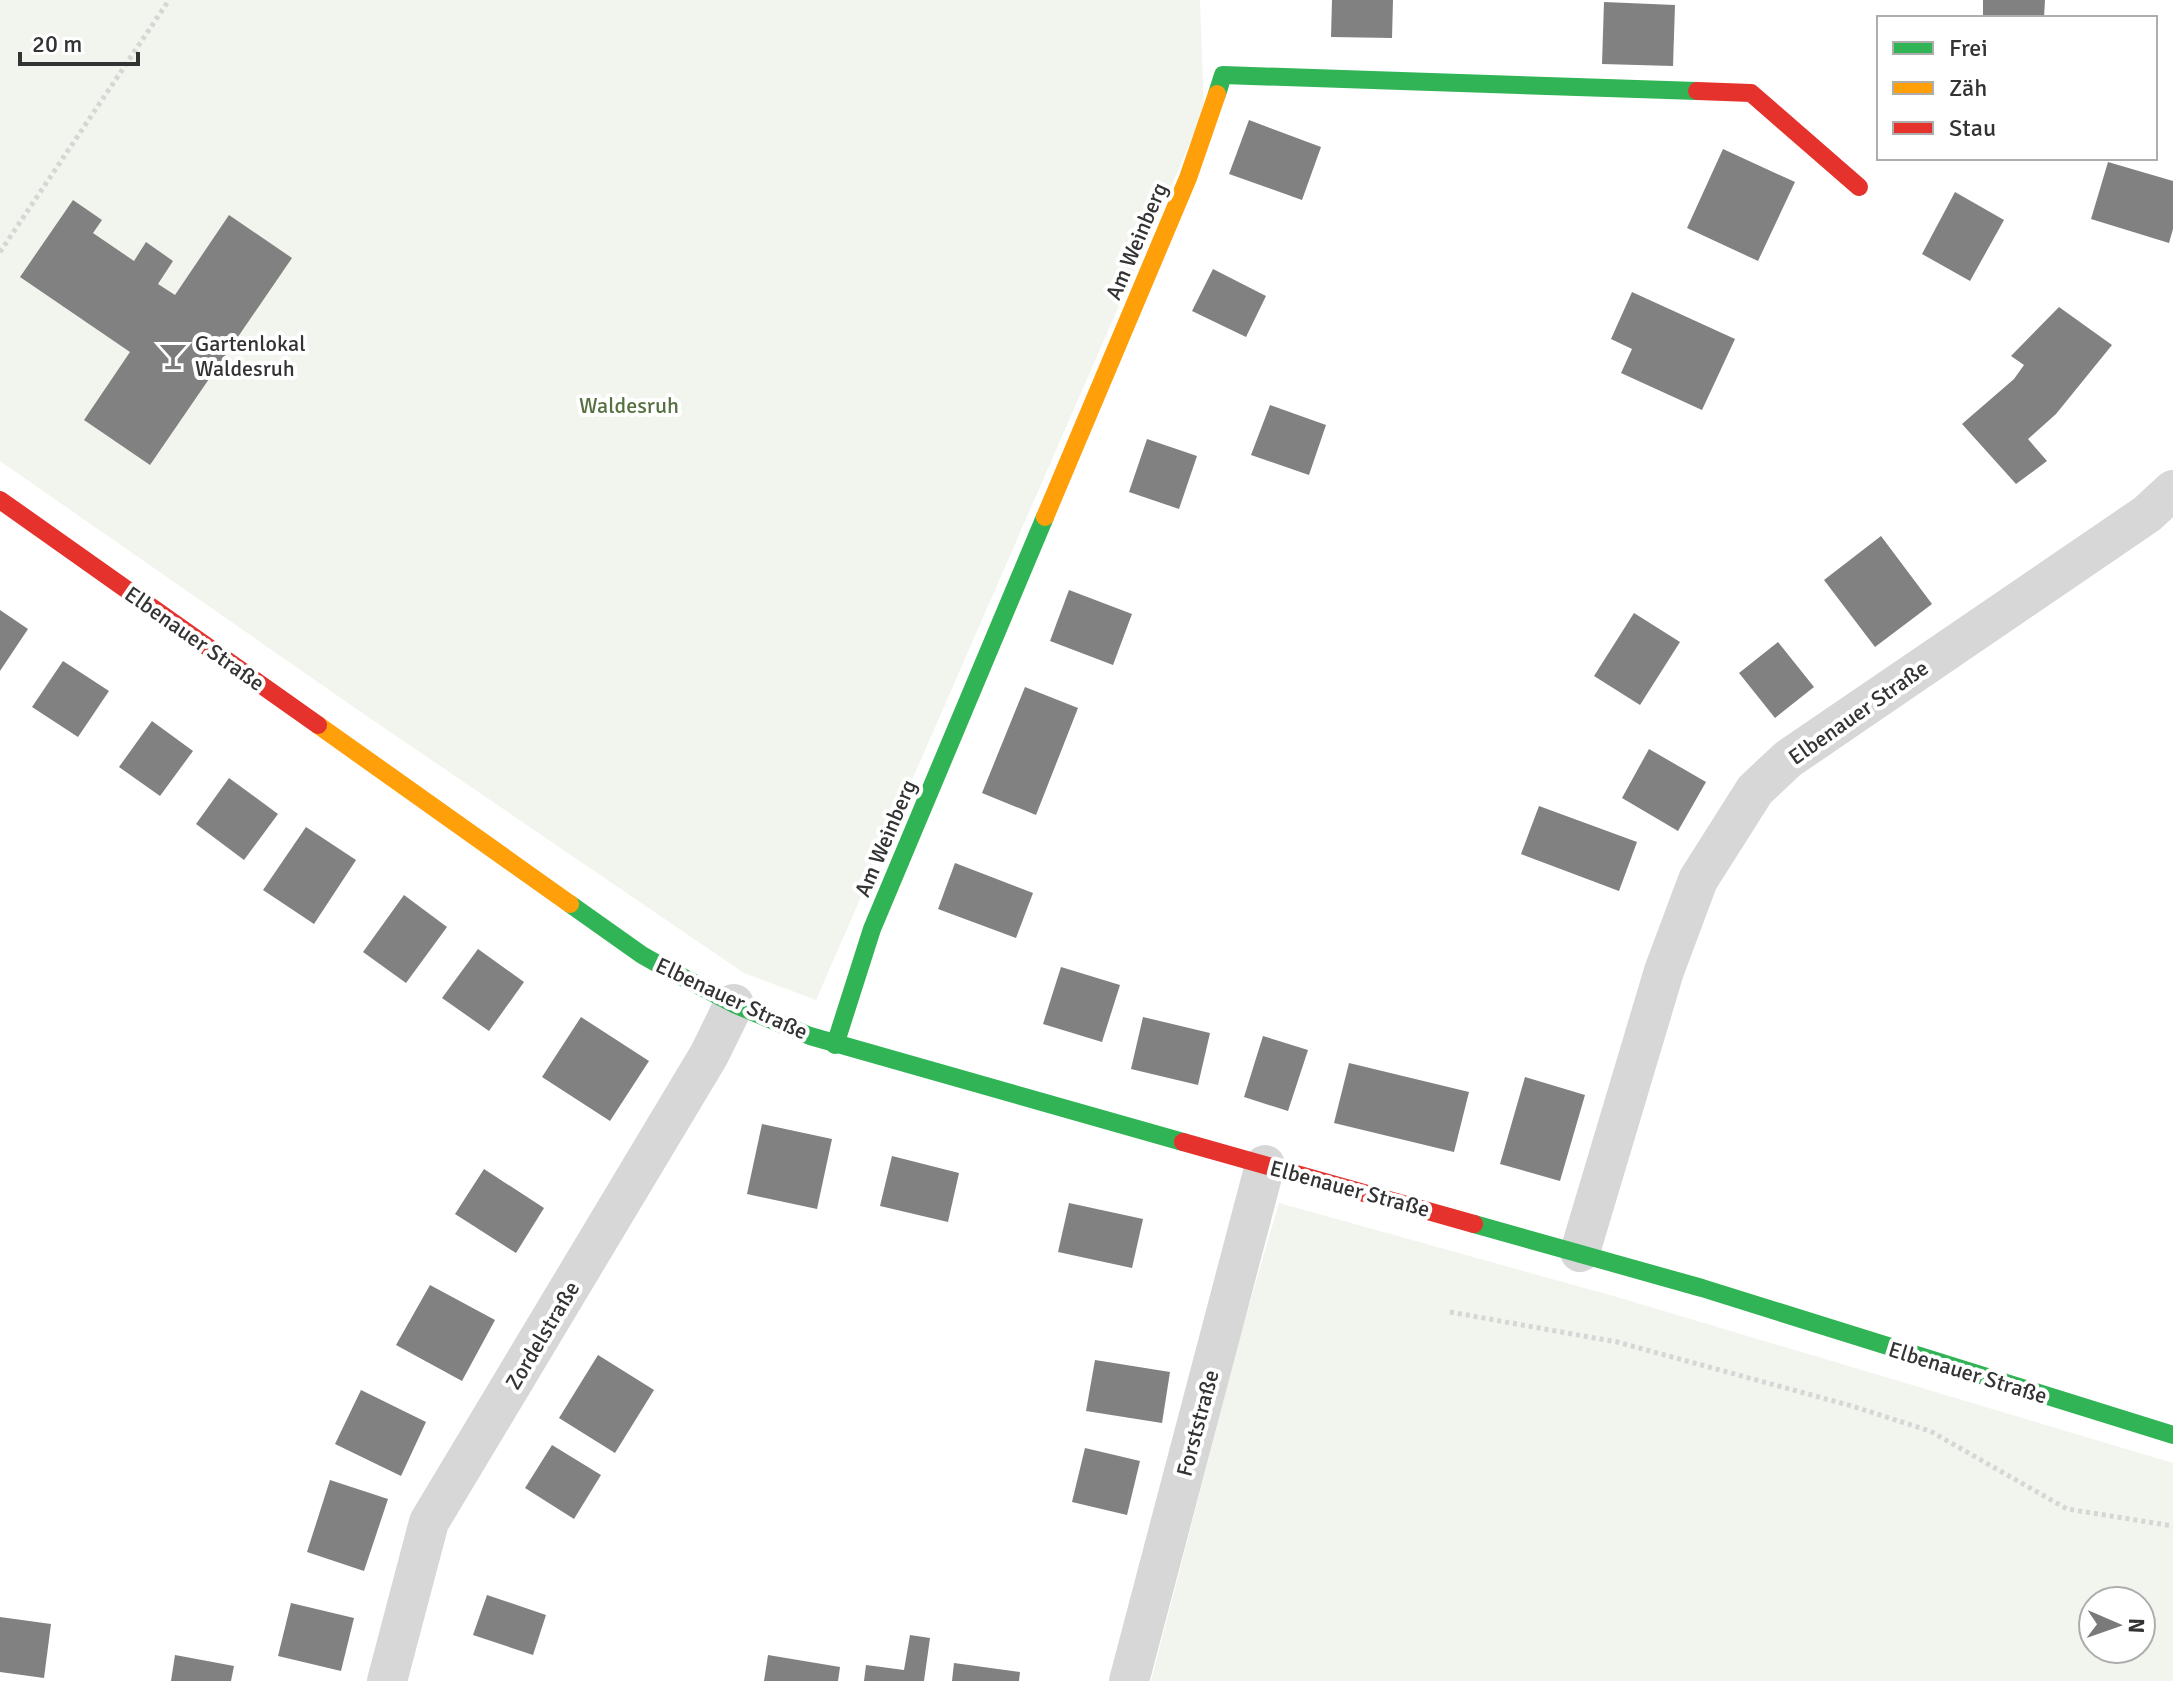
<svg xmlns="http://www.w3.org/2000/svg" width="2173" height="1681" font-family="Signika,sans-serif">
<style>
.green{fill:#f1f5ed;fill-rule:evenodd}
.building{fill:#818181}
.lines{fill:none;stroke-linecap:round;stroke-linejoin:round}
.path{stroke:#d6d6d6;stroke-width:5;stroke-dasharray:4 4;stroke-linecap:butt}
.street{stroke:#d7d7d7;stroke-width:40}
.fast{stroke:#30b455;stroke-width:18}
.slow{stroke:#ff9f0a;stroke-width:18}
.jam{stroke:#e5322d;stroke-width:18}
.labels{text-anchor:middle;stroke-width:8;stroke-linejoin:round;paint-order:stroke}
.street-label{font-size:22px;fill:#333;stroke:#fff}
.poi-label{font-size:22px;fill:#333;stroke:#fff;text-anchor:start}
.park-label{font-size:22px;fill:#56703f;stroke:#fff}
</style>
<rect width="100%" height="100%" fill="#fff"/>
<g class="green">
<polygon points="0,0 1200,0 1204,111 816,1000 744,973 358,710 0,461"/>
<path d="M1279,1203L1617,1297L2173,1463V1681H1151L1243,1326ZM2093,1601H2141V1649H2093Z"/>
</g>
<g class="building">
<polygon points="1332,0 1393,0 1392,38 1331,37"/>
<polygon points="1983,0 2045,0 2044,18 1983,18"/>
<polygon points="1604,2 1675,5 1673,66 1602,64"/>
<polygon points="1249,120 1321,147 1302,200 1229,174"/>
<polygon points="1723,149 1795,182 1758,261 1687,228"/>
<polygon points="2108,162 2173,181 2173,229 2169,243 2091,219"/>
<polygon points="1955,192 2004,220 1970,281 1922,254"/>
<polygon points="73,200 102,220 93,233 134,261 146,242 173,261 158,284 175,295 229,215 292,258 150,465 84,420 130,352 20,277"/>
<polygon points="1213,269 1266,296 1246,337 1192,311"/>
<polygon points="1632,292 1735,339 1702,410 1621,373 1632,349 1611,339"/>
<polygon points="2059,307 2112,345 2056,414 2028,439 2047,461 2016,484 1962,424 2014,379 2024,365 2011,356"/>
<polygon points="1270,405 1326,425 1309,475 1251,455"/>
<polygon points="1147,439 1197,456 1179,509 1129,492"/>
<polygon points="1881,536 1932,604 1875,647 1824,580"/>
<polygon points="1069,590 1132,614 1113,665 1050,641"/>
<polygon points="0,610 28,629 0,671"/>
<polygon points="1634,613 1680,642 1640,705 1594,676"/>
<polygon points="1778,642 1814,687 1775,718 1739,673"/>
<polygon points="63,661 109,691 78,737 32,707"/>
<polygon points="1025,687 1078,708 1036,815 982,793"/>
<polygon points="152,721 193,751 160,796 119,767"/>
<polygon points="1649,749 1706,782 1678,831 1622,798"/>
<polygon points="229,778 278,814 244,860 196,824"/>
<polygon points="1539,806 1637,842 1619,891 1521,854"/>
<polygon points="306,827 356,860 314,924 263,890"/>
<polygon points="955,863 1033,893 1016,938 938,909"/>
<polygon points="404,895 447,927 406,983 363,952"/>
<polygon points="478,949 524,982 489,1031 442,998"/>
<polygon points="1061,967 1120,985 1102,1042 1043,1024"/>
<polygon points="581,1017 649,1061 610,1121 542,1077"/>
<polygon points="1143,1017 1210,1033 1198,1085 1131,1069"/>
<polygon points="1263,1036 1308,1050 1288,1111 1244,1097"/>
<polygon points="1349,1063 1469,1092 1454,1152 1334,1123"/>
<polygon points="1525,1077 1585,1095 1560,1181 1500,1164"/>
<polygon points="762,1124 832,1139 817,1209 747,1194"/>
<polygon points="892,1156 959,1173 948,1222 880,1206"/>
<polygon points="484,1169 544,1208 516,1253 455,1214"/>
<polygon points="1069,1203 1143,1219 1132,1268 1058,1252"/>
<polygon points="430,1285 495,1320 462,1381 396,1345"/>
<polygon points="598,1355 654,1390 615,1453 559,1418"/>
<polygon points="1095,1360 1170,1372 1162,1423 1086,1411"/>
<polygon points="361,1390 426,1422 401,1476 335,1444"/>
<polygon points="552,1445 601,1475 574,1519 525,1488"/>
<polygon points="1085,1448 1140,1461 1127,1515 1072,1502"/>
<polygon points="330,1480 388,1499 364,1571 307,1552"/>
<polygon points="487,1595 546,1615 533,1655 473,1635"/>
<polygon points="291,1603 354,1618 341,1671 278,1656"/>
<polygon points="0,1617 51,1624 44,1678 0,1672"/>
<polygon points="910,1635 930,1638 924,1681 864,1681 866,1665 904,1670"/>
<polygon points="175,1655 234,1666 231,1681 171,1681"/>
<polygon points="768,1655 840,1667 838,1681 764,1681"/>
<polygon points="954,1663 1020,1672 1019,1681 952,1681"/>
</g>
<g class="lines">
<g class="path">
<polyline points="0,252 169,0"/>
<polyline points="1450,1312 1617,1342 1852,1406 1930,1431 2067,1509 2173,1526"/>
</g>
<g class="street">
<polyline points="1580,1252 1664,971 1698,880 1755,790 1788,759 2147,514 2173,490"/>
<polyline points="387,1681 429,1522 709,1055 734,1004"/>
<polyline points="1129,1681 1265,1165"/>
</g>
<g class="fast">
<polyline points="1217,94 1223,75 1697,91"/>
<polyline points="570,904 642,955 665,968 736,1005 810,1036 1183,1142"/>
<polyline points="835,1045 872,929 1045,517"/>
<polyline points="1474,1224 1702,1288 2173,1435"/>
</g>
<g class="slow">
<polyline points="1045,517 1188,178 1217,94"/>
<polyline points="318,725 570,904"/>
</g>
<g class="jam">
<polyline points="1697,91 1751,93 1859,187"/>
<polyline points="0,500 318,725"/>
<polyline points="1183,1142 1474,1224"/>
</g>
</g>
<defs>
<symbol id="bar-bare" viewBox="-9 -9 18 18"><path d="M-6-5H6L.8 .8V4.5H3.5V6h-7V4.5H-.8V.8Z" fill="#7a7a7a" stroke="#fff" stroke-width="2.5" paint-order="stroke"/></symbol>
</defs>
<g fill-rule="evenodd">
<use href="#bar-bare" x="153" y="336" width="40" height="40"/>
</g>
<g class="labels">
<g class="street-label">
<text transform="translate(1136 241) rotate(-67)" y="8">Am Weinberg</text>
<text transform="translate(195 638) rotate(35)" y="8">Elbenauer Straße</text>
<text transform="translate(1858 712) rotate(-35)" y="8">Elbenauer Straße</text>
<text transform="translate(885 838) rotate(-67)" y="8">Am Weinberg</text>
<text transform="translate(732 998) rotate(25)" y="8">Elbenauer Straße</text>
<text transform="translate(1350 1188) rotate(15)" y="8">Elbenauer Straße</text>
<text transform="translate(542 1335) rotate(-59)" y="8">Zordelstraße</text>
<text transform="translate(1968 1372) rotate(17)" y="8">Elbenauer Straße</text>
<text transform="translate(1197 1423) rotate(-75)" y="8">Forststraße</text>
</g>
<g class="poi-label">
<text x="195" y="351">Gartenlokal<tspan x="195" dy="25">Waldesruh</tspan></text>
</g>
<g class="park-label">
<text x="629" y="413">Waldesruh</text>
</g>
</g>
<rect x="1877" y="16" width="280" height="144" fill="#ffffff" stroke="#adadad" stroke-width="2"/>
<rect x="1893" y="42" width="40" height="12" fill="#30b455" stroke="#adadad" stroke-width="2"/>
<text x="1949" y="56" font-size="24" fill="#333333">Frei</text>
<rect x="1893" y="82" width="40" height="12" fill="#ff9f0a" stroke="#adadad" stroke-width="2"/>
<text x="1949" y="96" font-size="24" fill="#333333">Zäh</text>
<rect x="1893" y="122" width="40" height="12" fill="#e5322d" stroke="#adadad" stroke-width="2"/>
<text x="1949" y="136" font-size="24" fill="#333333">Stau</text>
<g transform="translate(2117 1625) rotate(92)"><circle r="38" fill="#ffffff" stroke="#adadad" stroke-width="2"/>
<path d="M0-6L14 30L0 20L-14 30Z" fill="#7a7a7a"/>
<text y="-12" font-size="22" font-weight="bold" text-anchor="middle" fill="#333333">N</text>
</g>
<path d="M20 52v12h118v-12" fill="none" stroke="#333333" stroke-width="4"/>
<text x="32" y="52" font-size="24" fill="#333333" stroke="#ffffff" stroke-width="6" paint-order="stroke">20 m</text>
</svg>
